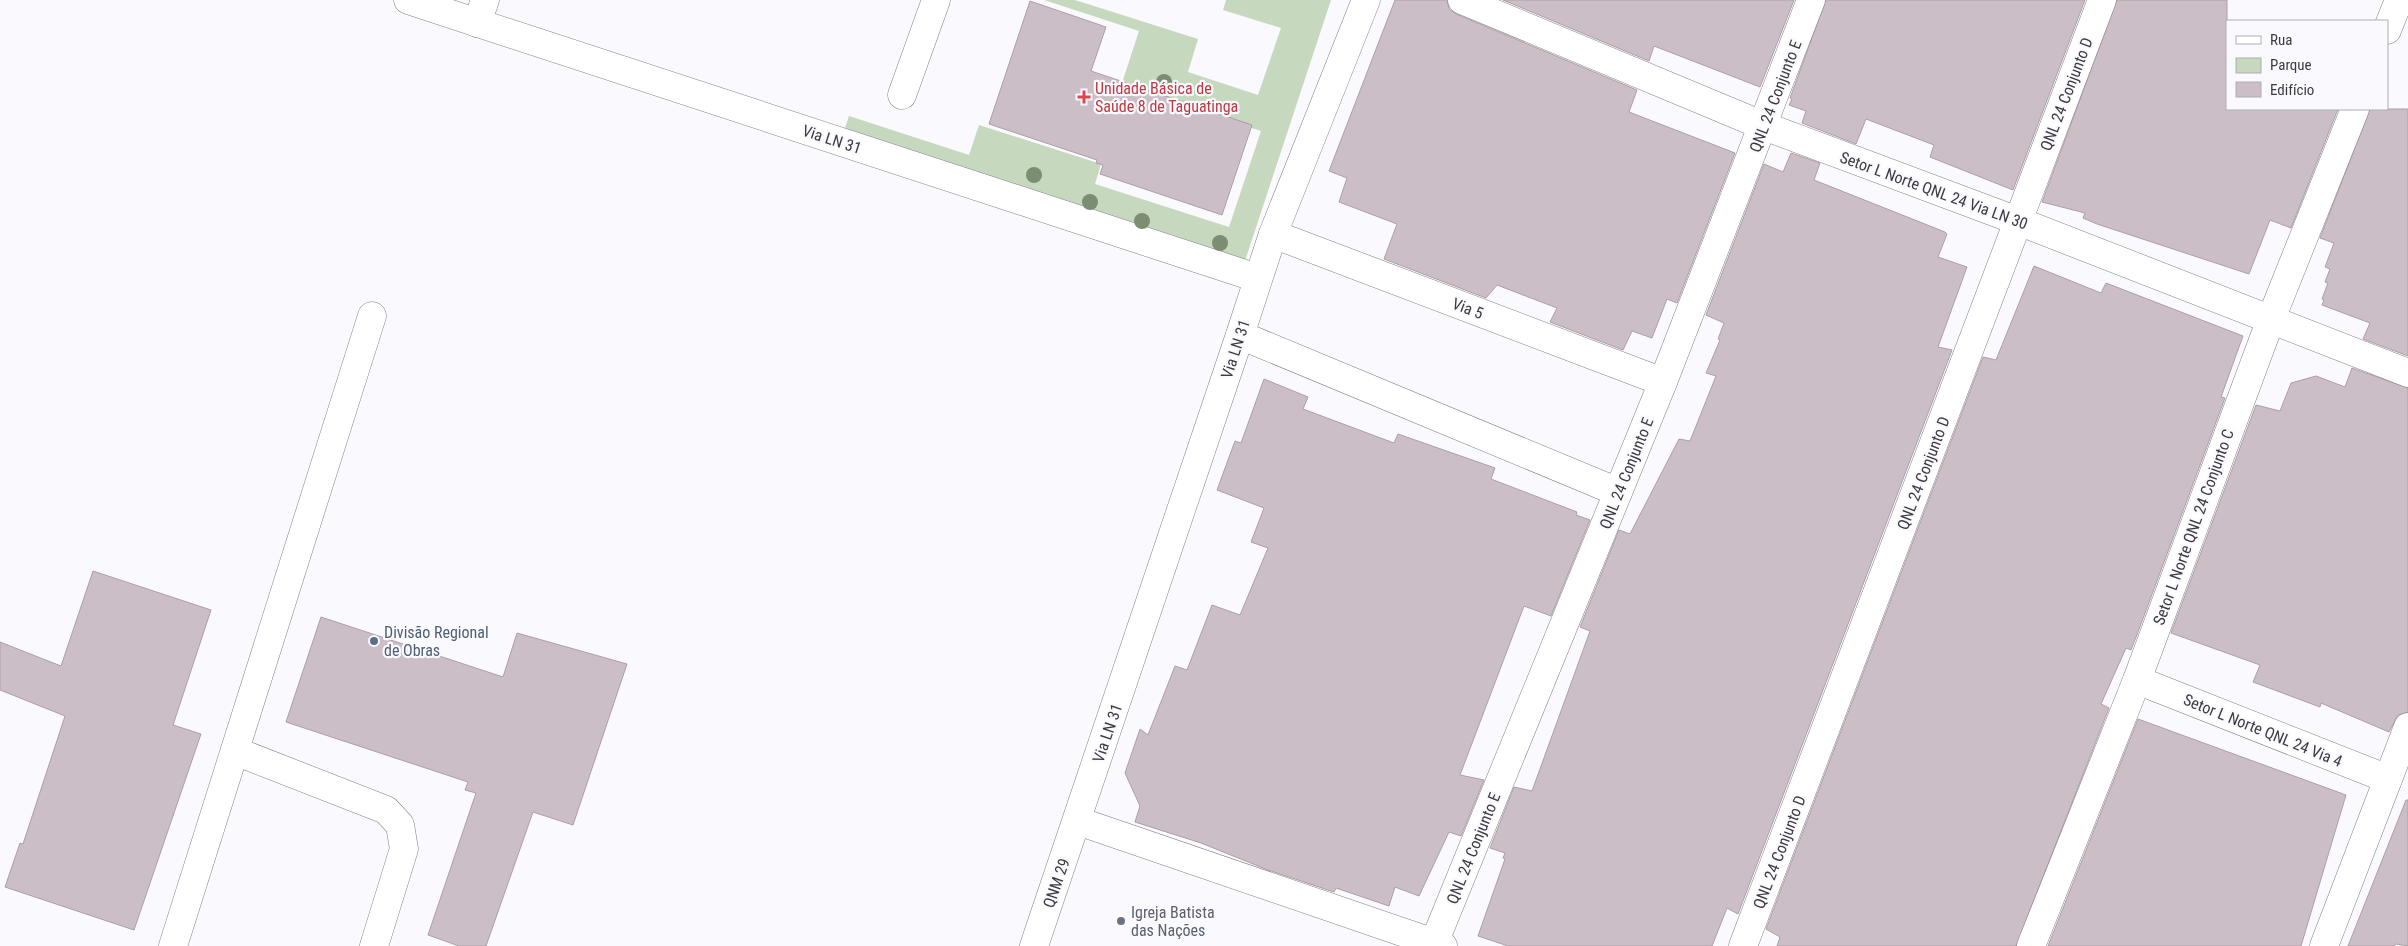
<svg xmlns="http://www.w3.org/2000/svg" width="2408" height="946" font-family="'Roboto Condensed',sans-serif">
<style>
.green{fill:#c6d8be}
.building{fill:#ccbec6;stroke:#ac9fa6}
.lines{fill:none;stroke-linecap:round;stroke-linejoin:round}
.minor-casing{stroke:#837f8b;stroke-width:29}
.minor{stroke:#fff;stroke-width:28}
.tree{fill:#7d8d72}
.health-dot{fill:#e0444e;stroke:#faf9fe;stroke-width:2}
.service-dot{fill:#5c6f8a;stroke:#faf9fe;stroke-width:2}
.worship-dot{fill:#6b7280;stroke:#faf9fe;stroke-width:2}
.labels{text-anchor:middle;stroke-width:4.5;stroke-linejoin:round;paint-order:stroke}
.health-label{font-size:16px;fill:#be3a42;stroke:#faf9fe;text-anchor:start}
.street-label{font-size:16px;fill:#3d3b41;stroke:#faf9fe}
.service-label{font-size:16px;fill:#4e5e75;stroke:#faf9fe;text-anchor:start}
.worship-label{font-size:16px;fill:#5b616d;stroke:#faf9fe;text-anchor:start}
</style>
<rect width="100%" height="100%" fill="#faf9fe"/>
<polygon class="green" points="1044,0 1075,0 1198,39 1188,72 1258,95 1281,28 1223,10 1226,0 1331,0 1243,267 842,137 849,116 969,155 979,125 1101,164 1095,184 1229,227 1261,131 1121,86 1139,31"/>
<g class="building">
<polygon points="1395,0 1447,0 1449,9 1456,14 1637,90 1629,112 1735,153 1677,303 1667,299 1652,338 1632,331 1623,350 1550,322 1557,308 1497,285 1486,298 1384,259 1397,224 1339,202 1347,178 1329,171"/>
<polygon points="1503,0 1794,0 1760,87 1654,46 1649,61"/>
<polygon points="1826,0 2085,0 2013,190 1930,157 1934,145 1866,119 1856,144 1802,123 1806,111 1789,105 1792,99 1790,98"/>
<polygon points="2117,0 2227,0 2227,109 2338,109 2291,228 2270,220 2249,274 2097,224 2083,218 2085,213 2042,202"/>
<polygon points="1030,1 1106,27 1091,71 1252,125 1222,215 1100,174 1103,165 1096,163 1097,160 989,124"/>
<polygon points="2370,109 2408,109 2408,356 2363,339 2370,323 2322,305 2324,300 2322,299 2328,283 2325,282 2330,269 2325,267 2334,243 2320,238"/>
<polygon points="1791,153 1820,163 1814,180 1945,232 1947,234 1938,257 1967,267 1938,347 1952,350 1738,914 1727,908 1712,946 1508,946 1478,936 1505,859 1503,858 1505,853 1490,848 1514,787 1532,791 1590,631 1580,627 1619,530 1630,534 1679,439 1690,441 1716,376 1706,373 1720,340 1718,339 1724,323 1706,315 1764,164 1783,172"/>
<polygon points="2034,266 2101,293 2106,283 2243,336 2221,397 2225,398 2138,632 2131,650 2126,648 2101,704 2109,708 2016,946 1777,946 1780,937 1766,929 1983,357 1996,360"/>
<polygon points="2352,368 2408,388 2408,712 2398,715 2389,732 2321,703 2320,707 2253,682 2260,665 2171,633 2256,405 2280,411 2291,383 2316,376 2345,387"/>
<polygon points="1264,379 1308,397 1303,409 1394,443 1398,434 1495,468 1491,479 1577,512 1576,515 1590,520 1551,616 1524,606 1460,775 1484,780 1461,836 1449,832 1419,896 1395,887 1389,906 1336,888 1334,892 1268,870 1201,843 1135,822 1140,806 1125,773 1140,729 1148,735 1175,666 1187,670 1212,605 1240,615 1268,548 1251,542 1264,508 1217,490 1235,441 1241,443"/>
<polygon points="93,571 211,610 173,725 201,734 134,930 5,887 20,843 23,844 65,716 0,690 0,642 61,666"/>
<polygon points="321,617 503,677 517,633 627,664 573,825 533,812 486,946 459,946 428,935 476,793 465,790 468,782 286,722"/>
<polygon points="2138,719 2346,795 2301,946 2048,946"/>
<polygon points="2406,800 2408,800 2408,946 2396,944 2394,946 2348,946"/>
</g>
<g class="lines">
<defs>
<g id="minor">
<polyline points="408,0 1257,278"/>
<polyline points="1462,0 1764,126 2018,221 2408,373"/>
<polyline points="477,23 485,0"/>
<polyline points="2387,30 2399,0"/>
<polyline points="902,95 936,0"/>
<polyline points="1273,234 1663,382"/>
<polyline points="1240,335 1618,492"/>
<polyline points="2137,680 2388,779"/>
<polyline points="235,751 386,810 400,825 404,849 374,946"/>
<polyline points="1078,821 1443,946"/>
<polyline points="1434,943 1663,382 1811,0"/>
<polyline points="173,946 372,316"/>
<polyline points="1034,946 1240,335 1273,234 1366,0"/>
<polyline points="1743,946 2102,0"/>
<polyline points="2031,946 2137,680 2271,319 2355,109"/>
<polyline points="2324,946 2408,727"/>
</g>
</defs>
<use href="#minor" class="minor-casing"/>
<use href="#minor" class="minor"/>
</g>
<g class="tree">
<circle cx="1164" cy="82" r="8"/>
<circle cx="1034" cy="175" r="8"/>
<circle cx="1090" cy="202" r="8"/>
<circle cx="1142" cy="221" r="8"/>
<circle cx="1220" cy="243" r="8"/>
</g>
<path class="health-dot" d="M1081.5 89.5h5v5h5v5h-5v5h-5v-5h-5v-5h5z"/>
<circle class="service-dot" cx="374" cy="641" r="5"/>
<circle class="worship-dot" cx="1121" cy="921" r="5"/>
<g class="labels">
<g class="health-label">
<text x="1095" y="94">Unidade Básica de<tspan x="1095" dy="18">Saúde 8 de Taguatinga</tspan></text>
</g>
<g class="street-label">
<text transform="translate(2066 94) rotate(-69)" y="6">QNL 24 Conjunto D</text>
<text transform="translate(1775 96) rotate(-69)" y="6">QNL 24 Conjunto E</text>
<text transform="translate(832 139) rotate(18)" y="6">Via LN 31</text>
<text transform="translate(1934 190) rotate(20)" y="6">Setor L Norte QNL 24 Via LN 30</text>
<text transform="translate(1468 308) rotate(21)" y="6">Via 5</text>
<text transform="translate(1235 349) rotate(-72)" y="6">Via LN 31</text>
<text transform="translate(1626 473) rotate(-68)" y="6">QNL 24 Conjunto E</text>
<text transform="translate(1923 473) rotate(-69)" y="6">QNL 24 Conjunto D</text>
<text transform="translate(2193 527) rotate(-70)" y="6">Setor L Norte QNL 24 Conjunto C</text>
<text transform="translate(2263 730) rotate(22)" y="6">Setor L Norte QNL 24 Via 4</text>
<text transform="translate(1107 733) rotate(-71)" y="6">Via LN 31</text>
<text transform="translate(1473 848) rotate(-68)" y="6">QNL 24 Conjunto E</text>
<text transform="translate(1779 852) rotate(-69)" y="6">QNL 24 Conjunto D</text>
<text transform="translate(1056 883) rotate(-71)" y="6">QNM 29</text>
</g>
<g class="service-label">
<text x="384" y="638">Divisão Regional<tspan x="384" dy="18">de Obras</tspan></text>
</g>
<g class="worship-label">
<text x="1131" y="918">Igreja Batista<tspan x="1131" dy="18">das Nações</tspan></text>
</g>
</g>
<rect x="2226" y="20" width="162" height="90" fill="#faf9fe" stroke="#aeadb2"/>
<rect x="2236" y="36" width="25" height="8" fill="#ffffff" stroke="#aeadb2"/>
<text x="2270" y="45" font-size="15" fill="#3d3b41">Rua</text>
<rect x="2236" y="58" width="25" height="15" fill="#c6d8be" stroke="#aeadb2"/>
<text x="2270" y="70" font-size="15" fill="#3d3b41">Parque</text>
<rect x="2236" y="82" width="25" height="15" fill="#ccbec6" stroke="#aeadb2"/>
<text x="2270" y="95" font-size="15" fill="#3d3b41">Edifício</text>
</svg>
